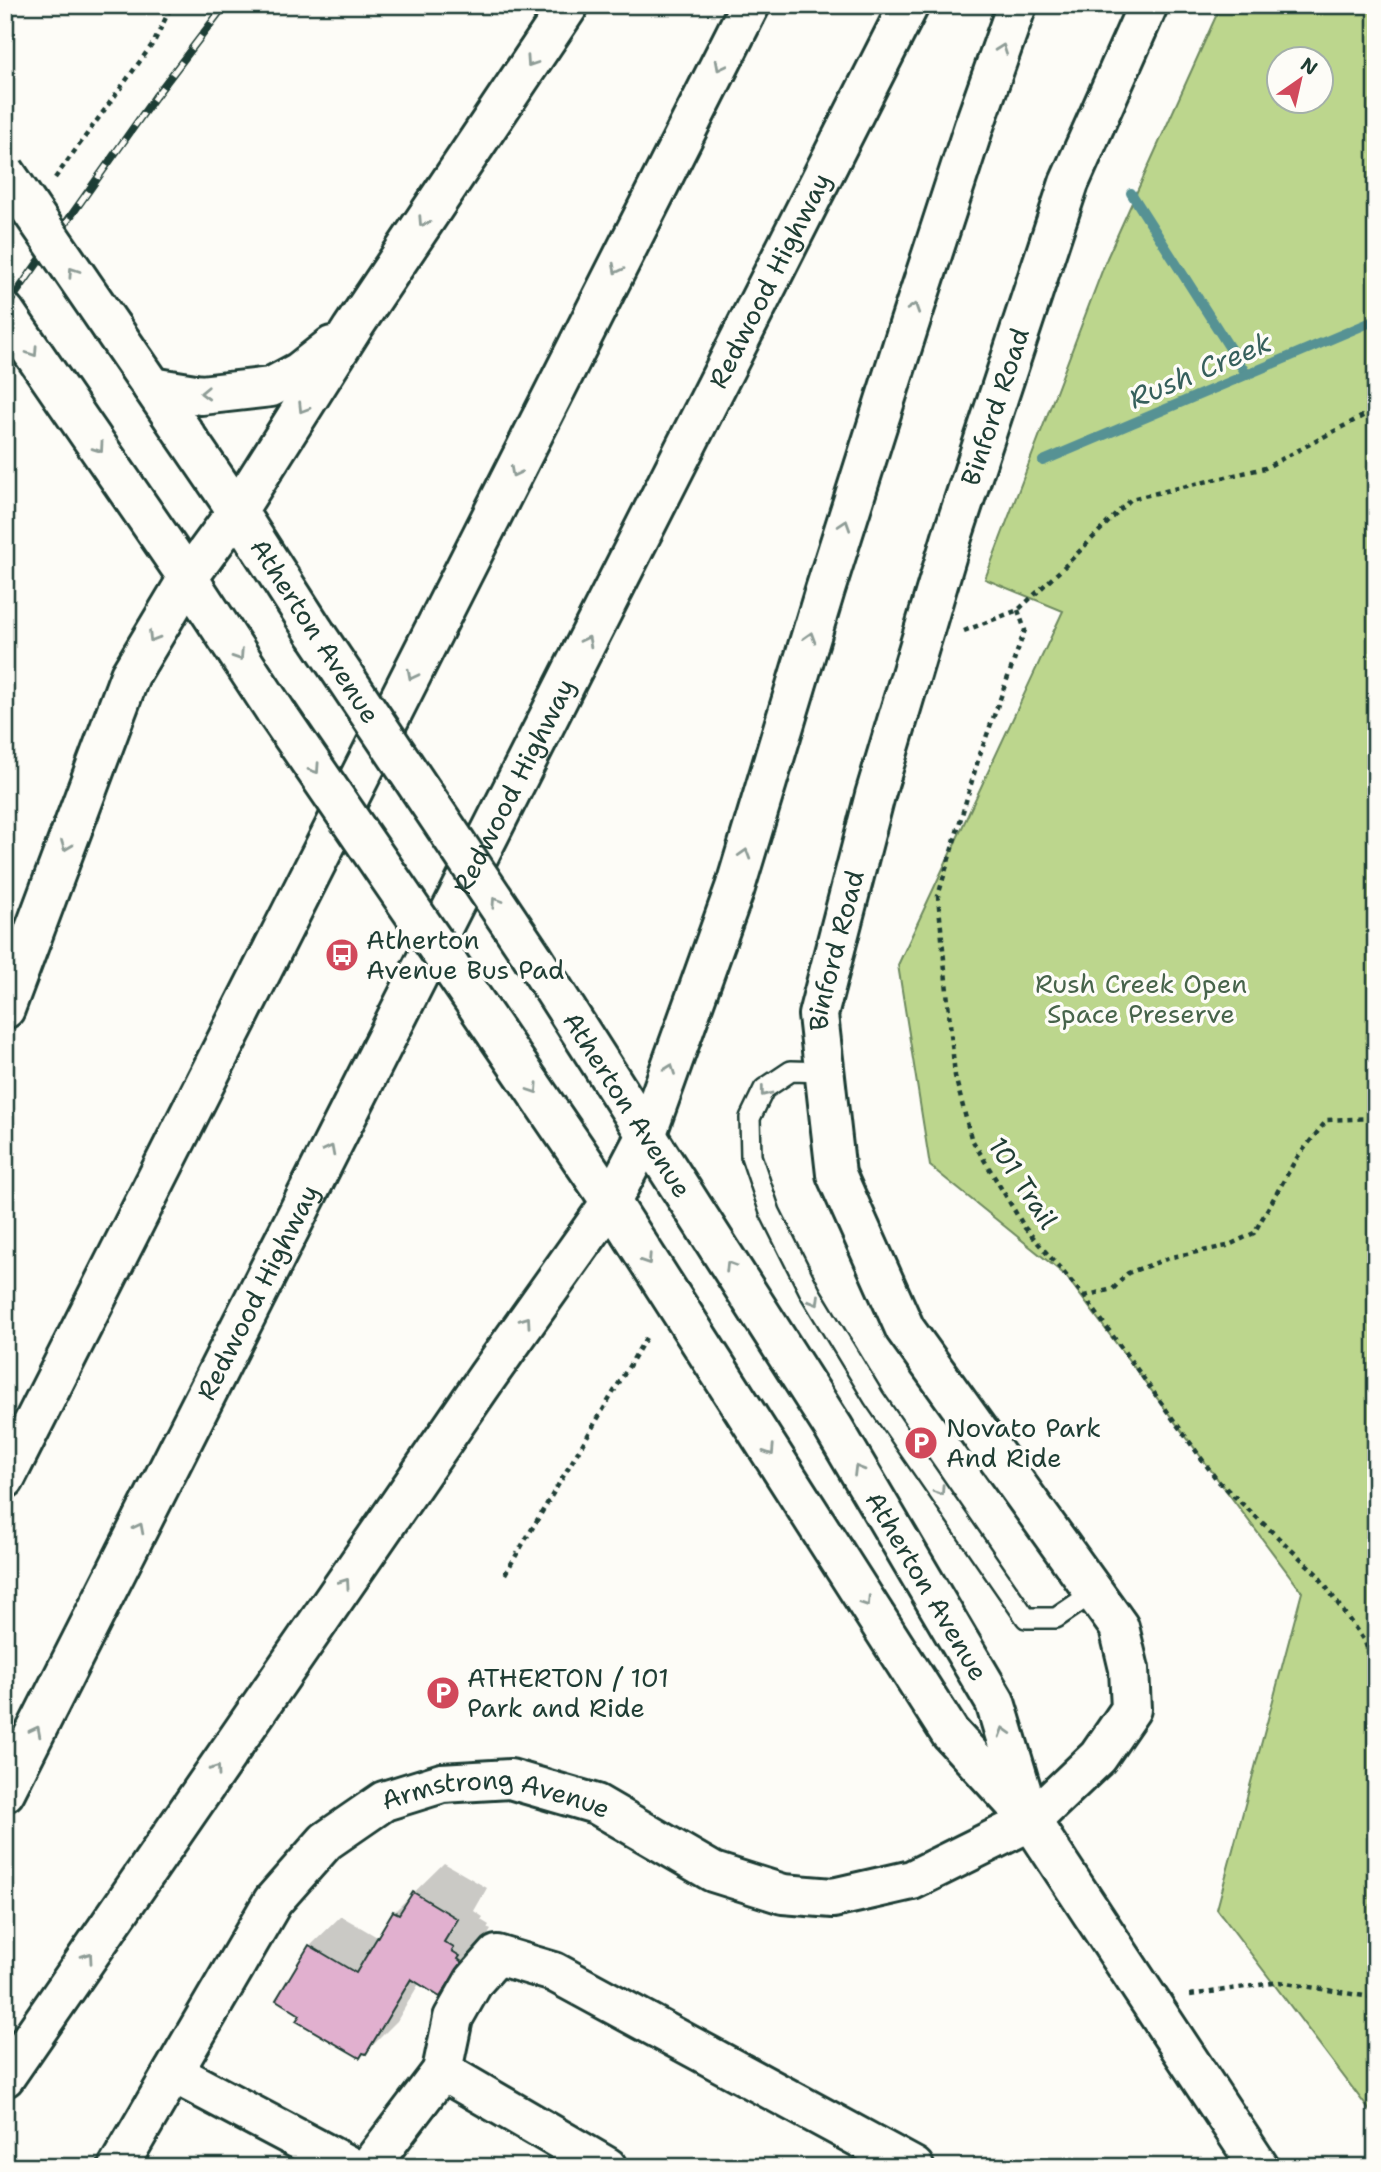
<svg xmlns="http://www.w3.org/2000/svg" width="1381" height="2172" font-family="'Shantell Sans',sans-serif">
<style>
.green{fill:#bcd68d;stroke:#6e8a60;stroke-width:2;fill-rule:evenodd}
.shadow{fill:#0003}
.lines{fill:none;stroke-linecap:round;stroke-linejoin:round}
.stream{stroke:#569294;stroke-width:10}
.building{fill:#e1b0cf;stroke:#1f3d34;stroke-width:2}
.lane-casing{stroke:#1f3d34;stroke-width:24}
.street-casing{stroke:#1f3d34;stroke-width:44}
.secondary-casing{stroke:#1f3d34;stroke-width:44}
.highway-casing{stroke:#1f3d34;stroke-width:44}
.path{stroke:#1f3d34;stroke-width:4.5;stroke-dasharray:5 5;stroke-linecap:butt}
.lane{stroke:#fdfcf7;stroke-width:19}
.street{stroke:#fdfcf7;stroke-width:38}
.secondary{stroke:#fdfcf7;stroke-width:38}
.highway{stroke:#fdfcf7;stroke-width:38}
.rail-casing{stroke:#1f3d34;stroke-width:8}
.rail{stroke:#fdfcf7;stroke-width:5;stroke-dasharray:16;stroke-linecap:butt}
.secondary-bridge-casing{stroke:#1f3d34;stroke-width:44;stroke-linecap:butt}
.secondary-bridge{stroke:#fdfcf7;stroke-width:38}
.oneway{stroke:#8e9c96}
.labels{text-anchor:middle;stroke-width:7;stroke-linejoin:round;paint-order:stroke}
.street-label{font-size:26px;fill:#1f3d34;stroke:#fdfcf7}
.poi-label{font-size:26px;fill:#1f3d34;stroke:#fdfcf7;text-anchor:start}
.park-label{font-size:26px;fill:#46634a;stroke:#fdfcf7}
.water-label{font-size:28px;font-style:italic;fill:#36605c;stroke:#fdfcf7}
</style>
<rect width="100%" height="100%" fill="#fdfcf7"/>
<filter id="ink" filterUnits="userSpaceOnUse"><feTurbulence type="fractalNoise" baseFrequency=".0143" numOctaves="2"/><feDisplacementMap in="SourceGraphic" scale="14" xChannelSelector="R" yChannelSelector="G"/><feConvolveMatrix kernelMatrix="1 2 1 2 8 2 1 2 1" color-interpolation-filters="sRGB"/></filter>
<g filter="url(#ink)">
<path class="green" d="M1221,5H1376V2119L1217,1909L1302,1592L1065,1275L930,1166L898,965L1063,611L985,579L1107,258ZM1280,60H1322V102H1280Z"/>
<polygon class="shadow" points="444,1863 487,1888 474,1911 483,1917 481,1920 489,1925 487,1928 491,1930 470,1964 440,1994 420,1982 397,2021 366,2052 303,2014 310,1946 341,1916 379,1938 394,1912"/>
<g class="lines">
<g class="stream">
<polyline points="1131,193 1247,375"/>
<polyline points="1043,461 1376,320"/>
</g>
</g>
<polygon class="building" points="413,1892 458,1919 444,1942 454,1948 452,1951 460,1956 458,1959 462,1962 440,1997 411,1979 366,2054 363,2053 360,2058 296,2021 300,2015 276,2000 309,1945 356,1973 393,1911 399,1914"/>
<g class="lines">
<defs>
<polyline id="lane" points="825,1072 791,1071 764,1089 750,1118 751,1156 770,1212 811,1294 874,1398 1026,1618 1056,1618 1094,1592"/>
<g id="street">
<polyline points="442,2071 453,2018 474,1981 497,1955 554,1972 914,2167"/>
<polyline points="173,2073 351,2167"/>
<path id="s1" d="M118,2167L273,1901L326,1841L384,1801L442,1783L510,1779L596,1804L713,1872L783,1894L833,1898L912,1880L1031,1821L1098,1757L1131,1709L1129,1669L1119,1627L905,1329L836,1174L818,1015L875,795L952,537L1069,183L1148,5"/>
<polyline points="369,2167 442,2071 607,2167"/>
</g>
<g id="secondary">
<polyline points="5,312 188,578 276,712"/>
<polyline points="112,328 237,511 316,634"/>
<path id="s2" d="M534,959L833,1427L995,1702L1028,1812"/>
<polyline points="496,1033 611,1202 950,1733 1031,1821 1259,2167"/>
</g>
<g id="highway">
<polyline points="152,387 201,395 271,387 299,372 332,346"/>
<polyline points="5,1009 130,675 188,578 237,511 352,329 569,5"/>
<polyline points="5,1479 750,5"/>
<path id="s3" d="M5,1792L909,5"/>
<polyline points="5,2077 487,1377 611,1202 647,1133 735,888 825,590 909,325 974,126 1017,5"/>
</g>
</defs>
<use href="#lane" class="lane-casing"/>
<use href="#street" class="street-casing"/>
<use href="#secondary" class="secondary-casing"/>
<use href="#highway" class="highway-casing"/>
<g class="path">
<polyline points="55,178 154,42 172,5"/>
<polyline points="1018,610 1025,630 979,757 938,896 955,1076 971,1138 1025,1228 1084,1296 1217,1480 1317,1574 1365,1642 1376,1676"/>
<polyline points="964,631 1018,610 1063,568 1131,499 1265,468 1376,409"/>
<polyline points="1084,1296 1113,1289 1128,1273 1172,1257 1227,1246 1254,1233 1296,1159 1327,1120 1376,1118"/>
<polyline points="505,1574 647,1336"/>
<polyline points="1190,1995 1280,1982 1376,1998"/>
</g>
<use href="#lane" class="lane"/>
<use href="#street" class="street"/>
<use href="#secondary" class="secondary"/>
<use href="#highway" class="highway"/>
<defs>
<polyline id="rail" points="5,309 155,97 225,5"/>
</defs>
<use href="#rail" class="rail-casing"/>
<use href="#rail" class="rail"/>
<defs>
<g id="secondary-bridge">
<polyline points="5,172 112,328"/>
<polyline points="316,634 534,959"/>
<polyline points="276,712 496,1033"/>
</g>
</defs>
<use href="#secondary-bridge" class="secondary-bridge-casing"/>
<use href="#secondary-bridge" class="secondary-bridge"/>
</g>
<defs><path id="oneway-chevron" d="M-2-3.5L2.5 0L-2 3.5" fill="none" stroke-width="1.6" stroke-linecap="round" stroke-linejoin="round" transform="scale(1.75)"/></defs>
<g class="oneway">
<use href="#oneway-chevron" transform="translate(1002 49) rotate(-70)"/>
<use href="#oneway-chevron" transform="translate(531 62) rotate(124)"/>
<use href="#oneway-chevron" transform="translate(720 66) rotate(117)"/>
<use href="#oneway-chevron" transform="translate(423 222) rotate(123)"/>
<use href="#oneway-chevron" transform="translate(617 269) rotate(117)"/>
<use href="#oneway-chevron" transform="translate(73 272) rotate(-124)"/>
<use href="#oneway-chevron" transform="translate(914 308) rotate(-72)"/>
<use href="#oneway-chevron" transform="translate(33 352) rotate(56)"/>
<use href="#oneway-chevron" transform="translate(205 393) rotate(178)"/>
<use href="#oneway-chevron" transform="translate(303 408) rotate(122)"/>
<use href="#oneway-chevron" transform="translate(99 448) rotate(55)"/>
<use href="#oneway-chevron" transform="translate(515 472) rotate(117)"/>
<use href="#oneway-chevron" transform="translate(845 525) rotate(-72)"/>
<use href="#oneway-chevron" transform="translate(153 637) rotate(121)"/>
<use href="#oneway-chevron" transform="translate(810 637) rotate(-73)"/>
<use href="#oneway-chevron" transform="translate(587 641) rotate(-63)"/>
<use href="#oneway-chevron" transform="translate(239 656) rotate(57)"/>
<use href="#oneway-chevron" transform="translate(412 675) rotate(117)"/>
<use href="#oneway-chevron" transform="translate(315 769) rotate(56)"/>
<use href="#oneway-chevron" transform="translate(66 846) rotate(111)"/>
<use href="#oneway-chevron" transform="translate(745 854) rotate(-73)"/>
<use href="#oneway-chevron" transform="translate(496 902) rotate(-124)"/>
<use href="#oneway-chevron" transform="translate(670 1069) rotate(-70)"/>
<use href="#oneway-chevron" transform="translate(534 1089) rotate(56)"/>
<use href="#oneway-chevron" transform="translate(765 1092) rotate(128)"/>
<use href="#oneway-chevron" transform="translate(330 1150) rotate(-63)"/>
<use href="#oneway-chevron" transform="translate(647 1260) rotate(57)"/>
<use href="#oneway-chevron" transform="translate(730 1266) rotate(-122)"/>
<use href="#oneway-chevron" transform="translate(815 1301) rotate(59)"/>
<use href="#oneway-chevron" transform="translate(526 1321) rotate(-55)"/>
<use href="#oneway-chevron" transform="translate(770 1451) rotate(57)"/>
<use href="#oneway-chevron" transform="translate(858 1470) rotate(-121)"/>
<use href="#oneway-chevron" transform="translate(940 1491) rotate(56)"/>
<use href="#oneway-chevron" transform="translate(139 1528) rotate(-63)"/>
<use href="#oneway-chevron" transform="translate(345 1583) rotate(-55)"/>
<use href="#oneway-chevron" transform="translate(866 1602) rotate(57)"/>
<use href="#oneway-chevron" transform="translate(36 1731) rotate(-63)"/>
<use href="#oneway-chevron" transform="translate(1004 1732) rotate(-107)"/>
<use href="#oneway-chevron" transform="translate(216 1770) rotate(-55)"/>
<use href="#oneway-chevron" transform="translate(88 1957) rotate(-55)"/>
</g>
</g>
<defs>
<symbol id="bus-disc" viewBox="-11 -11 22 22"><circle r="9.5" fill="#d1495b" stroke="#fdfcf7"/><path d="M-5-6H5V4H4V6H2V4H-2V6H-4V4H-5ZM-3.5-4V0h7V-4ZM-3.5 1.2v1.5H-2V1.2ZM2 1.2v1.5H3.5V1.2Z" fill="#fff"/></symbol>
<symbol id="parking-disc" viewBox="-11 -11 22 22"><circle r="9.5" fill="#d1495b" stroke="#fdfcf7"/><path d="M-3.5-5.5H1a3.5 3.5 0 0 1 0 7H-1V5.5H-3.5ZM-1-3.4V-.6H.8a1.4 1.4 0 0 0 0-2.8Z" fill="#fff"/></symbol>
</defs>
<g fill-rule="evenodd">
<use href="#bus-disc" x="323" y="936" width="38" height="38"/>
<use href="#parking-disc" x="902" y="1424" width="38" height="38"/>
<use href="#parking-disc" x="424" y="1674" width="38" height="38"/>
</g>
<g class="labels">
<g class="street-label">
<text dy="9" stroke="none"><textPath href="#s3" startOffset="1694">Redwood Highway</textPath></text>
<text dy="9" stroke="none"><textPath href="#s1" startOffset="2714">Binford Road</textPath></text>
<text transform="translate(315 631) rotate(57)" y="9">Atherton Avenue</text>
<text dy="9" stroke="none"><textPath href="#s3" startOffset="1127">Redwood Highway</textPath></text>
<text dy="9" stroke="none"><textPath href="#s1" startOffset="2147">Binford Road</textPath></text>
<text dy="9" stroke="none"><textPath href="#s2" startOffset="173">Atherton Avenue</textPath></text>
<text transform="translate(1023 1183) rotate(57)" y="9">101 Trail</text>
<text dy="9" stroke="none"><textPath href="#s3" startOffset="560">Redwood Highway</textPath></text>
<text dy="9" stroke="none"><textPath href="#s2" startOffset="740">Atherton Avenue</textPath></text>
<text dy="9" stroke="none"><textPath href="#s1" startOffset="574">Armstrong Avenue</textPath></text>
</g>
<g class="poi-label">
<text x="366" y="949">Atherton<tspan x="366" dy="30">Avenue Bus Pad</tspan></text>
<text x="946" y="1437">Novato Park<tspan x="946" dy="30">And Ride</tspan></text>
<text x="467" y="1687">ATHERTON / 101<tspan x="467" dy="30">Park and Ride</tspan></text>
</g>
<g class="park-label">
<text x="1141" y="993">Rush Creek Open<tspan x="1141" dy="30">Space Preserve</tspan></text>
</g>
<g class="water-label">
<text transform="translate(1200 370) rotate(-23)" y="10">Rush Creek</text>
</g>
</g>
<rect width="1381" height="2172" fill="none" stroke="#fdfcf7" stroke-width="28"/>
<rect x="14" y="14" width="1353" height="2144" fill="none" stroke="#1f3d34" stroke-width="2.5" filter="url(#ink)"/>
<g transform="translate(1300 80) rotate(34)"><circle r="33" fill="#fdfcf7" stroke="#a4b0a9" stroke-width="2"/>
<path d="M0-5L12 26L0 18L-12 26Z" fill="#d1495b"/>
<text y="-10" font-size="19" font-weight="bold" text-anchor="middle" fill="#1f3d34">N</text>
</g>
</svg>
